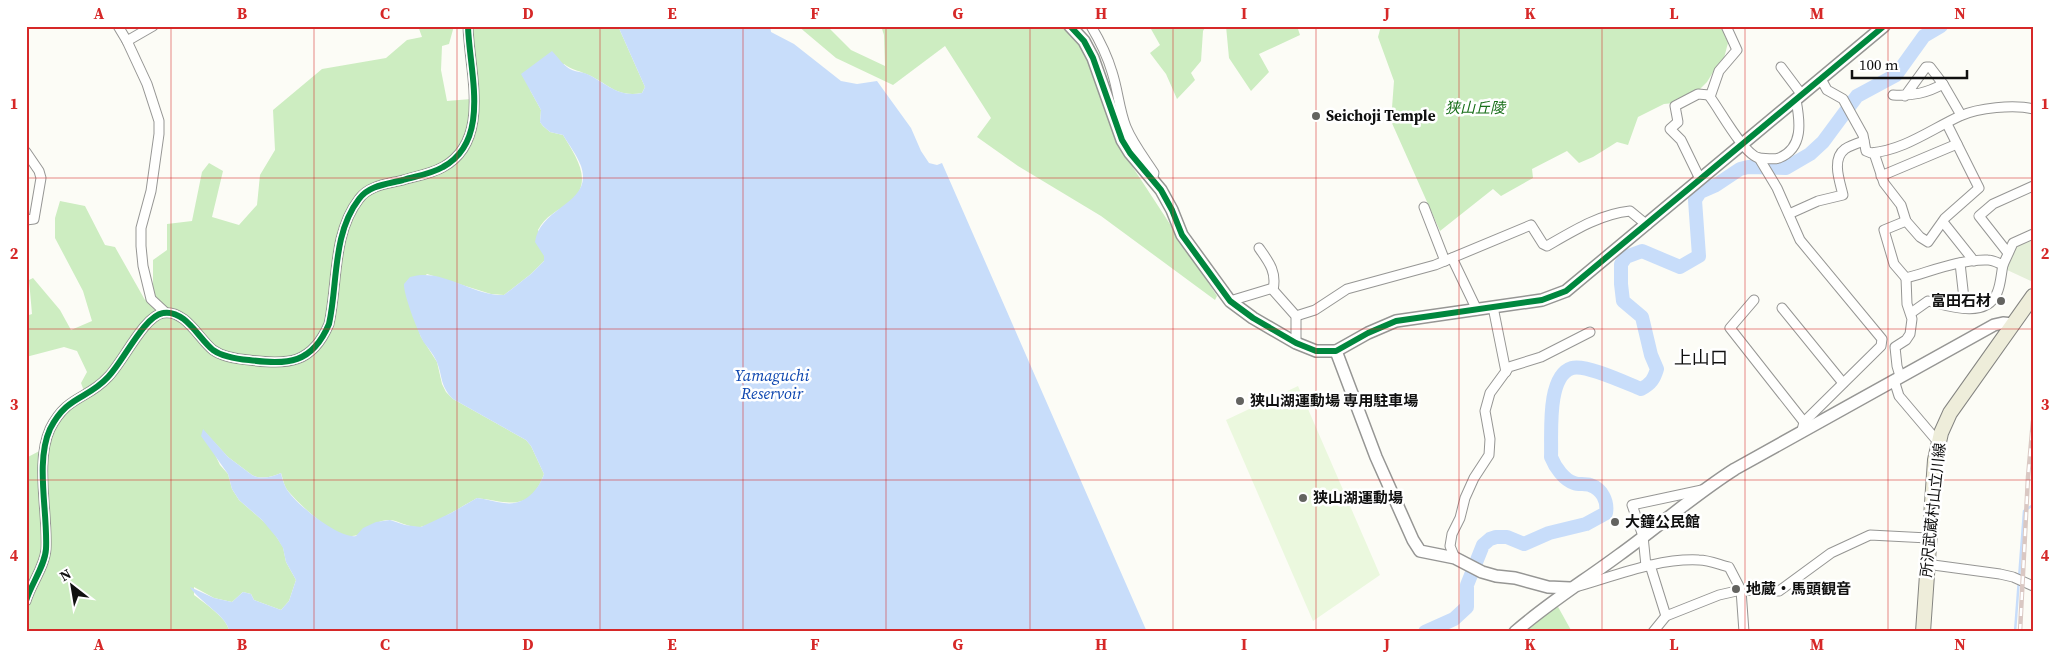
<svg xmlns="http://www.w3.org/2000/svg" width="2059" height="658" font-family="'Source Serif 4','Noto Sans JP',serif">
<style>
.forest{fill:#cdedc1}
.cemetery{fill:#e4efd8}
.pitch{fill:#ebf8de}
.water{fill:#c8ddfa}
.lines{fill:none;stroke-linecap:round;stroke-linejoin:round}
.stream{stroke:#c8ddfa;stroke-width:2.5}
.river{stroke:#c8ddfa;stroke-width:14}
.minor-casing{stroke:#969694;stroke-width:11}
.tertiary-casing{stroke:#969694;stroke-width:14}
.primary-casing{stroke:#848481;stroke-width:16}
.minor{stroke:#fffffe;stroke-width:9}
.tertiary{stroke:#fffffe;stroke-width:11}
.primary{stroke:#eeedda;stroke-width:14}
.rail-casing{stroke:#dac8c3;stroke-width:4.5}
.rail{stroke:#fff;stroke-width:2.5;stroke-dasharray:8;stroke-linecap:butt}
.cycleway-casing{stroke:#fff;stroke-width:9}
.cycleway{stroke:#00873e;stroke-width:6}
.grid{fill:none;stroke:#d62828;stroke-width:1;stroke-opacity:0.55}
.poi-dot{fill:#636360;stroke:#fff;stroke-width:2}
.labels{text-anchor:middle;stroke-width:5;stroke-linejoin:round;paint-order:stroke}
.park-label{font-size:15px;font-style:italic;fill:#196f1a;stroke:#fff}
.poi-label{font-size:15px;font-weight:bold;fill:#101010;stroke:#fff;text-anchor:start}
.street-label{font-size:15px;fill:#101010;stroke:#fff}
.water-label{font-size:16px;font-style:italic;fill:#0c45af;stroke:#fff}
.quarter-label{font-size:18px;fill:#101010;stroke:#fff}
.neatline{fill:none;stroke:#d62828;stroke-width:2}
.grid-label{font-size:16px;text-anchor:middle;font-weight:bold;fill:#d62828}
</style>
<rect width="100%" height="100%" fill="#fcfcf6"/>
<g class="forest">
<path d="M418,26H454L449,44L442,46L441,70L447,101L471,99L470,26H618L645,87L642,93C615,98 607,82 586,74C577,70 572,70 564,64L530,90L541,110L540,122L543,126L550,132L563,135C575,155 595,182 570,202C558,211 545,216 538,230L545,258L544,261L531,274L504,295L491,294L427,274L406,294L421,337L437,362L442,384L446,392L453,399L526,440L531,446L544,474C530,513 509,502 477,498C466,504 430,527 419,527C409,528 400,521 390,520C373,519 365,536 352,536C334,538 299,504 288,491C284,486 283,479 281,473C272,477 261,480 252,475L228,457L203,430L220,465L228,474L232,489L239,500L270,527L283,547L286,562L296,580L289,601L281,610L254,600L251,594L243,592L232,602L214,598L194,587V595C204,603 229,619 229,632H26V458L49,446L52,418L84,391L81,383L87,372L77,351L64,347L26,357V316L32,314L29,280L33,278L60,310L71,330L92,321L83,291L55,238V218L60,201L85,206L105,245L115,247L145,300L153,284V260L167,250V224L192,221L202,172L209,163L223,171L212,217L239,225L257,205L260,175L275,150L273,110L322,69L386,58L407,40L422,37Z"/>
<polygon points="798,26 827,26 851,50 885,66 884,35 881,26 1071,26 1092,61 1115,140 1217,296 1215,300 1101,216 1018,166 977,137 991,118 945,46 893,85 836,58"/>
<polygon points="1144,26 1206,26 1203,31 1201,61 1191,73 1195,80 1177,99 1166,74 1150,53 1160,45 1151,29"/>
<polygon points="1226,26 1297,26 1300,35 1259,54 1269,72 1251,91 1229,58"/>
<polygon points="1381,26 1721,26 1728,43 1724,58 1718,64 1707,82 1699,90 1674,103 1664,104 1638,117 1628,145 1617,142 1593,157 1579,163 1567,151 1532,169 1533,178 1501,196 1493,189 1440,231 1391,121 1394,81 1378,37"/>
<polygon points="1557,605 1572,632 1524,632 1528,628"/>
</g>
<polygon class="cemetery" points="2033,238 2033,282 2005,269 2016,246"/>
<polygon class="pitch" points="1298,386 1380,575 1313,621 1226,420"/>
<path class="water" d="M618,26H770L771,32L794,44L841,81L857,84L877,81L911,128L921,151L929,163L937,165L942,163L1147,632H229C229,617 198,601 190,587L214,598L232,602L243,592L251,594L254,600L281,610L289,601L296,580L286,562L283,548L277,538L262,520L239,500L232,489L228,474L201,436L203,429L228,457L252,475C261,480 272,477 281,473C282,478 284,484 286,488C294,503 339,539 356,536L363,528L376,522L390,520L405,525L421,527L451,513L477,498C486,499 495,502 504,503C524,506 538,491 544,474L531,446L526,440L453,399C439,385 443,375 436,360C433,354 429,349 425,344C419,336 403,293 404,284L410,277C442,267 472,296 504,295L531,274L544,261V256L535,242C540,206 594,204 581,166C577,155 569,145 563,135L550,132L543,126L540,122L541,110L521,74L552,51C558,57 564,67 572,70C577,72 582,72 587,74C606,83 618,98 642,93L645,87Z"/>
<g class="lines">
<polyline class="stream" points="2015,632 2024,511 2033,505"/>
<path class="river" d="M1425,632L1454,619L1467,607V585L1483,545L1490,539L1496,537H1507L1524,544L1549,533L1586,524L1606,513C1608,501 1602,489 1590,485C1585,483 1579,485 1574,483C1564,480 1555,467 1551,457C1552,436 1546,376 1572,368C1586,364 1626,383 1641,389C1651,384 1654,379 1657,369L1651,355L1642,317L1623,301L1621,284V264L1626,257L1642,251L1680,267L1699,256L1695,200L1700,192L1716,185L1740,169L1748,167L1786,168L1810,154L1823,142L1857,96L1896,75L1924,36L1941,26"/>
<defs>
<g id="minor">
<polyline points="118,26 127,41 147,84 159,121 159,134 151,191 141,228 141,246 143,266 151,299 165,312"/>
<path d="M1091,26C1100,41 1107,55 1112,72C1118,90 1119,109 1126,127C1133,144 1145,159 1154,173L1152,180"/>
<path d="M1726,26L1737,50L1719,71L1710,97C1720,110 1744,155 1759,158L1777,188L1800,240L1882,339L1881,346L1804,422L1802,430"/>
<polyline points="127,41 153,26"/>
<polyline points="1781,67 1802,95"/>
<path d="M1821,79L1827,90L1843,99L1863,135L1866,151L1871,153C1904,150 1930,130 1960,116C1978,108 2014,104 2033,109"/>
<polyline points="1943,84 1961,115"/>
<path d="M1893,95C1913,96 1927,93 1943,84L1930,67H1926L1905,96"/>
<polyline points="26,152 39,171 41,178 34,219 26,220"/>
<polyline points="1874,153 1884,183 1901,205 1906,221 1920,237 1928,242 1945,218 1979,188 1947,124"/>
<path d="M1759,158C1765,158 1773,160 1779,158C1804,148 1800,121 1796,100"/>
<polyline points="1881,176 1957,144"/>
<polyline points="1700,179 1681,140 1670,129 1678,122 1675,106 1698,94 1709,95"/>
<polyline points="1424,207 1445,261"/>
<path d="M1789,214L1818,201L1843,195C1840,182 1831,159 1845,149C1851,145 1858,143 1864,141"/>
<path d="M1906,221L1884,230L1894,264L1906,278C1932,271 1961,259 1988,260C1993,260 1998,263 2003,265L2013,243L2033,234"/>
<polyline points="1943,222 1974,261"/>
<path d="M1259,248C1269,262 1277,272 1273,290L1296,316V343"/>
<polyline points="2008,253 1979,216 1993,204 2033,186"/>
<polyline points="1452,258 1477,310"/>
<polyline points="1960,263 1965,308"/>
<polyline points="1754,300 1730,328 1804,422"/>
<polyline points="1230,301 1273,288"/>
<polyline points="1493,307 1506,372"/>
<polyline points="1782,308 1843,383"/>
<path d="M1911,313L1928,301C1948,306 1986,319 1997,293C2001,284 2001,274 2003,265"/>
<path d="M1296,316L1315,310L1347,289L1435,265L1531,225L1543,244L1547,246C1573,231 1600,214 1630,211L1647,225"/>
<polyline points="1900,376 1897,366 1895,347 1906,340 1910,334 1912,319 1907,304 1906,278"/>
<polyline points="1894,380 1899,396 1938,442"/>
<polyline points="1455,558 1450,546 1452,534 1460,518 1465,498 1474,478 1489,455 1490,439 1485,411 1490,393 1509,367 1541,357 1590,332"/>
<polyline points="1926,564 2000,574 2013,577 2033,586"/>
<polyline points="1650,565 1666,616"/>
<polyline points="1646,566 1643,536 1632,505 1702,490"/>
<path d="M1579,586C1617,575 1659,558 1699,560C1709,560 1720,565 1729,567L1741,590L1744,632"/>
<path d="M26,601C31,584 45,566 46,549C48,513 35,462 50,429C67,395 87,400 108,377C123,362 144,316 163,313C185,309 199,339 213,350C223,357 237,359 249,360C288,365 312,364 329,324C338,284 332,234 359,199C369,185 388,184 403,180C416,176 431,174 443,167C492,140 469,71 468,26"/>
<polyline points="1653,632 1666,616 1719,595 1741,590 1779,591 1831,553 1870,535 1928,538"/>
</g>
<g id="tertiary">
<polyline points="1070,26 1084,41 1093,58 1122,140 1130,153 1161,190 1172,210 1182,235 1230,301 1253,318 1296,343 1316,351 1336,351 1368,333 1396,321 1542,300 1566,291 1884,26"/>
<polyline points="1336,351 1376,457 1413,540 1420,551 1455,558 1482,572 1496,576 1515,578 1548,587 1570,588"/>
<path d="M1515,632C1548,603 1584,581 1619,555C1658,527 1694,495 1735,469L1994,325L2003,323L2013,324"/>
</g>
<polyline id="primary" points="1923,632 1935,460 1941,433 1950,413 2033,296"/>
</defs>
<use href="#minor" class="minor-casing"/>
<use href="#tertiary" class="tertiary-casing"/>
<use href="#primary" class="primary-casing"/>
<use href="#minor" class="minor"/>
<use href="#tertiary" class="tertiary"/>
<use href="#primary" class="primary"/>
<defs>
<polyline id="rail" points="2020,632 2028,477 2033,421"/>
</defs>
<use href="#rail" class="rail-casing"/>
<use href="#rail" class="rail"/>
<defs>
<g id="cycleway">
<polyline points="1070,26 1084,41 1093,58 1122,140 1130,153 1161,190 1172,210 1182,235 1230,301 1253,318 1296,343 1316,351 1336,351 1368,333 1396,321 1542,300 1566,291 1884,26"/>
<path d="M26,601C31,584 45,566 46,549C48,513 35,462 50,429C67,395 87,400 108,377C123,362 144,316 163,313C185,309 199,339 213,350C223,357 237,359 249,360C288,365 312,364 329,324C338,284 332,234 359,199C369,185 388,184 403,180C416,176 431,174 443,167C492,140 469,71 468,26"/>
</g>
</defs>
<use href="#cycleway" class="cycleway-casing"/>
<use href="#cycleway" class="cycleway"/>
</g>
<path class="grid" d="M171,26V632M314,26V632M457,26V632M600,26V632M743,26V632M886,26V632M1030,26V632M1173,26V632M1316,26V632M1459,26V632M1602,26V632M1745,26V632M1888,26V632M26,178H2033M26,329H2033M26,480H2033"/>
<g class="poi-dot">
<circle cx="1316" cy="116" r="5"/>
<circle cx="2001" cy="301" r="5"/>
<circle cx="1240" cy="401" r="5"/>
<circle cx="1303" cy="498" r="5"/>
<circle cx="1615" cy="522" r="5"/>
<circle cx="1736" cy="589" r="5"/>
</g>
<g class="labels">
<g class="park-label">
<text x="1475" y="113">狭山丘陵</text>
</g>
<g class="poi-label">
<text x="1326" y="121">Seichoji Temple</text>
<text x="1991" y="306" text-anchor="end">富田石材</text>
<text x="1250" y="406">狭山湖運動場 専用駐車場</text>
<text x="1313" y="503">狭山湖運動場</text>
<text x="1625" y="527">大鐘公民館</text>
<text x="1746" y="594">地蔵・馬頭観音</text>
</g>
<g class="street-label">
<text transform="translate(1933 510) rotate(-84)" y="5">所沢武蔵村山立川線</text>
</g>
<g class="water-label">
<text x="772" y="381">Yamaguchi<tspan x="772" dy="18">Reservoir</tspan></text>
</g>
<g class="quarter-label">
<text x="1701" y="364">上山口</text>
</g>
</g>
<rect width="2059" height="658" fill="none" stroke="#ffffff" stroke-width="55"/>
<g transform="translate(72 586) rotate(329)" stroke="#ffffff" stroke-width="4" paint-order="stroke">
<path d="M0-4L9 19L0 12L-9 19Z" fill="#101010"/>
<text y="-8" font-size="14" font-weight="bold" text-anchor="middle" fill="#101010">N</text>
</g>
<path d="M1852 70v8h115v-8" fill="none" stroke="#101010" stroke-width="2.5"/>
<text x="1859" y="70" font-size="15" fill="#101010" stroke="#ffffff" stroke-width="4" paint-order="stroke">100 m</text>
<rect x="28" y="28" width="2004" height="602" class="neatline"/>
<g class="grid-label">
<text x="99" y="19">A</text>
<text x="242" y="19">B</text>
<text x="385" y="19">C</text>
<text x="528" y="19">D</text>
<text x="672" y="19">E</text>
<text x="815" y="19">F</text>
<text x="958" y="19">G</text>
<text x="1101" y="19">H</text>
<text x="1244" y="19">I</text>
<text x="1387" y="19">J</text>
<text x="1530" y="19">K</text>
<text x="1674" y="19">L</text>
<text x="1817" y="19">M</text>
<text x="1960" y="19">N</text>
<text x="14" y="109">1</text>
<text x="2045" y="109">1</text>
<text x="14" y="259">2</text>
<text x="2045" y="259">2</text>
<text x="14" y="410">3</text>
<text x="2045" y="410">3</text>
<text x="14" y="561">4</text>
<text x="2045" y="561">4</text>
<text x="99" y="650">A</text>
<text x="242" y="650">B</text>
<text x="385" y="650">C</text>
<text x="528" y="650">D</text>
<text x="672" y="650">E</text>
<text x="815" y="650">F</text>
<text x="958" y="650">G</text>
<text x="1101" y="650">H</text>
<text x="1244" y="650">I</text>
<text x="1387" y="650">J</text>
<text x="1530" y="650">K</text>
<text x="1674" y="650">L</text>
<text x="1817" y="650">M</text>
<text x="1960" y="650">N</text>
</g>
</svg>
